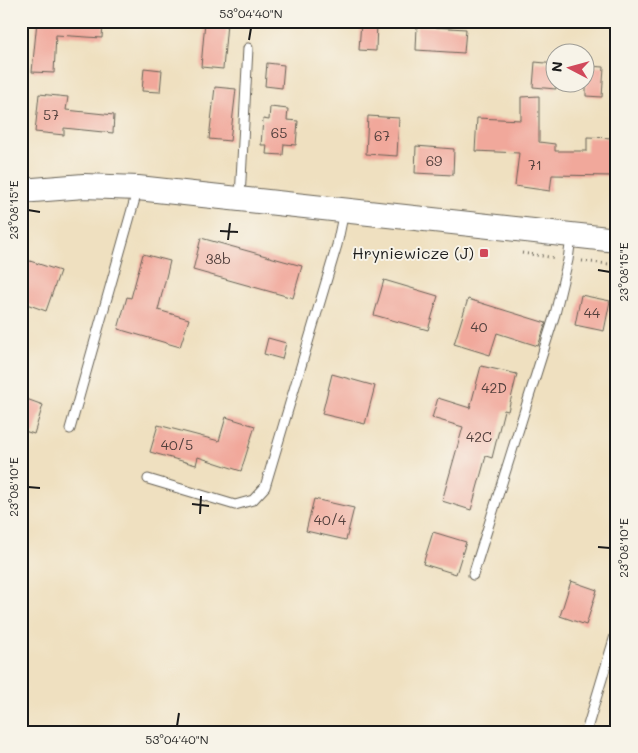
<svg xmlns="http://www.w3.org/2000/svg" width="638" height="753" font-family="Mali,sans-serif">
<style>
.building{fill:#f1a89b}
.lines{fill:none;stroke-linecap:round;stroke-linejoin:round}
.service-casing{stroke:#666155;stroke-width:11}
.tertiary-casing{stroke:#666155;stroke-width:26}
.path{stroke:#666155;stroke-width:3;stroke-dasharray:1 4;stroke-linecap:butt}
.service{stroke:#fff;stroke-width:9}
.tertiary{stroke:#fff;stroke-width:24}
.ticks{fill:none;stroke:#1c1c1c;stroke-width:2}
.poi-dot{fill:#d1495b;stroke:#f7f3e8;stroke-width:2}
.labels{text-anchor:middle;stroke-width:4;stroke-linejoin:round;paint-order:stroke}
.number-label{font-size:14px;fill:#513f3c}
.poi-label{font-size:16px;fill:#1c1c1c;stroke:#f7f3e8;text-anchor:end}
.neatline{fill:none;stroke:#1c1c1c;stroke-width:2}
.ticks-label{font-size:12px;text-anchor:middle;fill:#1c1c1c}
</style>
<rect width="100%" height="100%" fill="#f7f3e8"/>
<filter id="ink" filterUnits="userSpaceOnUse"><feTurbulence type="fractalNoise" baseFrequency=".02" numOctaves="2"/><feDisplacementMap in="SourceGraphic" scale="10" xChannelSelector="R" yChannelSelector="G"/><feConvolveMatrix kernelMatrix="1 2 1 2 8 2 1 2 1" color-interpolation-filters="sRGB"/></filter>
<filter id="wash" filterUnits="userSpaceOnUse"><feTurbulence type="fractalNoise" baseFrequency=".0096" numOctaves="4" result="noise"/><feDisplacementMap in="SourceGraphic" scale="20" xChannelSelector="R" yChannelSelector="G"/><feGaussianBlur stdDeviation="1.12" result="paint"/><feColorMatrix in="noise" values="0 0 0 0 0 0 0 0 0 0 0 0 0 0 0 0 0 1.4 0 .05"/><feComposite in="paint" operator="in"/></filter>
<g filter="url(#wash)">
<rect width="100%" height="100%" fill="#efe0c0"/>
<g id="blocks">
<g class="building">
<polygon points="37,21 103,22 102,38 56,35 54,73 32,72"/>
<polygon points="205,21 227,23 223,69 201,67"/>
<polygon points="361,21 377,21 376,51 359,50"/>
<polygon points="417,26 466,29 464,53 416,50"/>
<polygon points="535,62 556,64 556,89 533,87"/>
<polygon points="267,63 284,65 282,88 265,86"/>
<polygon points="586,66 604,67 602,97 586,96"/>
<polygon points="144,68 162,70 160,92 142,91"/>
<polygon points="215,87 236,89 230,141 209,139"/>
<polygon points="39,94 68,97 66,110 114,115 113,133 64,128 64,135 35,132"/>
<polygon points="539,96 539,142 555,144 555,151 587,151 587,137 615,138 614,176 552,175 550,191 515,186 519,153 475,151 477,118 521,120 521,97"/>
<polygon points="270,107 288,109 287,120 298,121 296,145 284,144 283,155 266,154 267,145 261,145 263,119 269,120"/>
<polygon points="368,116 399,118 397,156 366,154"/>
<polygon points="416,146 454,149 453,175 415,173"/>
<polygon points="201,238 302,266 293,298 193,270"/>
<polygon points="143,254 170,261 158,310 189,319 180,347 118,329 127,297 131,298"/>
<polygon points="21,258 60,271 46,311 21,302"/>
<polygon points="384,280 438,296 428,330 374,315"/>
<polygon points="581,295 610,301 604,331 575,325"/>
<polygon points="468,299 546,323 538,346 497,333 490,355 454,344"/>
<polygon points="268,338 286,343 282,359 264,354"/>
<polygon points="481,366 517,374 508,411 504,410 492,458 486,456 471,510 442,501 463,427 432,418 438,398 470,408"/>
<polygon points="332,374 375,386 365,424 322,414"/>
<polygon points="21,397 43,405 34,434 21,430"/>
<polygon points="226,417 255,426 241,471 198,457 196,465 150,452 158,425 219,441"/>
<polygon points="314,499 354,508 346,540 306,531"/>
<polygon points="433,532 466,542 456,574 423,564"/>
<polygon points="571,581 597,590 586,625 560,616"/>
</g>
</g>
</g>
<g filter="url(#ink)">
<use href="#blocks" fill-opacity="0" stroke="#666155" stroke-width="1"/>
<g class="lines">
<defs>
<g id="service">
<polyline points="240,198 248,48"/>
<polyline points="70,429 138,188"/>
<polyline points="148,479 235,505 253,500 265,487 337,245 344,211"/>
<polyline points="473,575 555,314 568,260 571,237"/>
<polyline points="586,732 617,629"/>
</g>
<polyline id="tertiary" points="21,191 84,186 138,188 617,240"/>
</defs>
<use href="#service" class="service-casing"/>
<use href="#tertiary" class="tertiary-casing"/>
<g class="path">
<polyline points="522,253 556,258"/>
<polyline points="582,261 617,265"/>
</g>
<use href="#service" class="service"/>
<use href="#tertiary" class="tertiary"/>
</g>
</g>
<path class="ticks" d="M249,40L251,28M28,210L40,212M220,231L238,232M228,240L230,223M598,270L610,272M28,487L40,488M192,504L209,506M200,514L201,496M598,547L610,548M177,726L179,713"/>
<rect class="poi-dot" x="479" y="248" width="10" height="10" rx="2.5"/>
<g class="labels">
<g class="number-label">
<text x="51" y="120">57</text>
<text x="279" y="138">65</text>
<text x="382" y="141">67</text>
<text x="434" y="166">69</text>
<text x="535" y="170">71</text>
<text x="218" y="264">38b</text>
<text x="592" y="318">44</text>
<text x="479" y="332">40</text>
<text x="494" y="393">42D</text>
<text x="479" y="442">42C</text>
<text x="177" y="450">40/5</text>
<text x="330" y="525">40/4</text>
</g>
<g class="poi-label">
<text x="474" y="259">Hryniewicze (J)</text>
</g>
</g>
<rect width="638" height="753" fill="none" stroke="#f7f3e8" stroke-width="55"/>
<g transform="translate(570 68) rotate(276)"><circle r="24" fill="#f7f3e8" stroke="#9f9d96"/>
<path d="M0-4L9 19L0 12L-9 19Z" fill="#d1495b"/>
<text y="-8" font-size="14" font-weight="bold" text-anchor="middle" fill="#1c1c1c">N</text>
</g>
<rect x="28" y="28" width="582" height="698" class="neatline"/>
<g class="ticks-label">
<text x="251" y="18">53°04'40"N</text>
<text transform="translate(14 210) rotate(-90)" y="4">23°08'15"E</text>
<text transform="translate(624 272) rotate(-90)" y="4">23°08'15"E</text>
<text transform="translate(14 487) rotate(-90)" y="4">23°08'10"E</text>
<text transform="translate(624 548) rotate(-90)" y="4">23°08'10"E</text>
<text x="177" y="744">53°04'40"N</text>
</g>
</svg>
